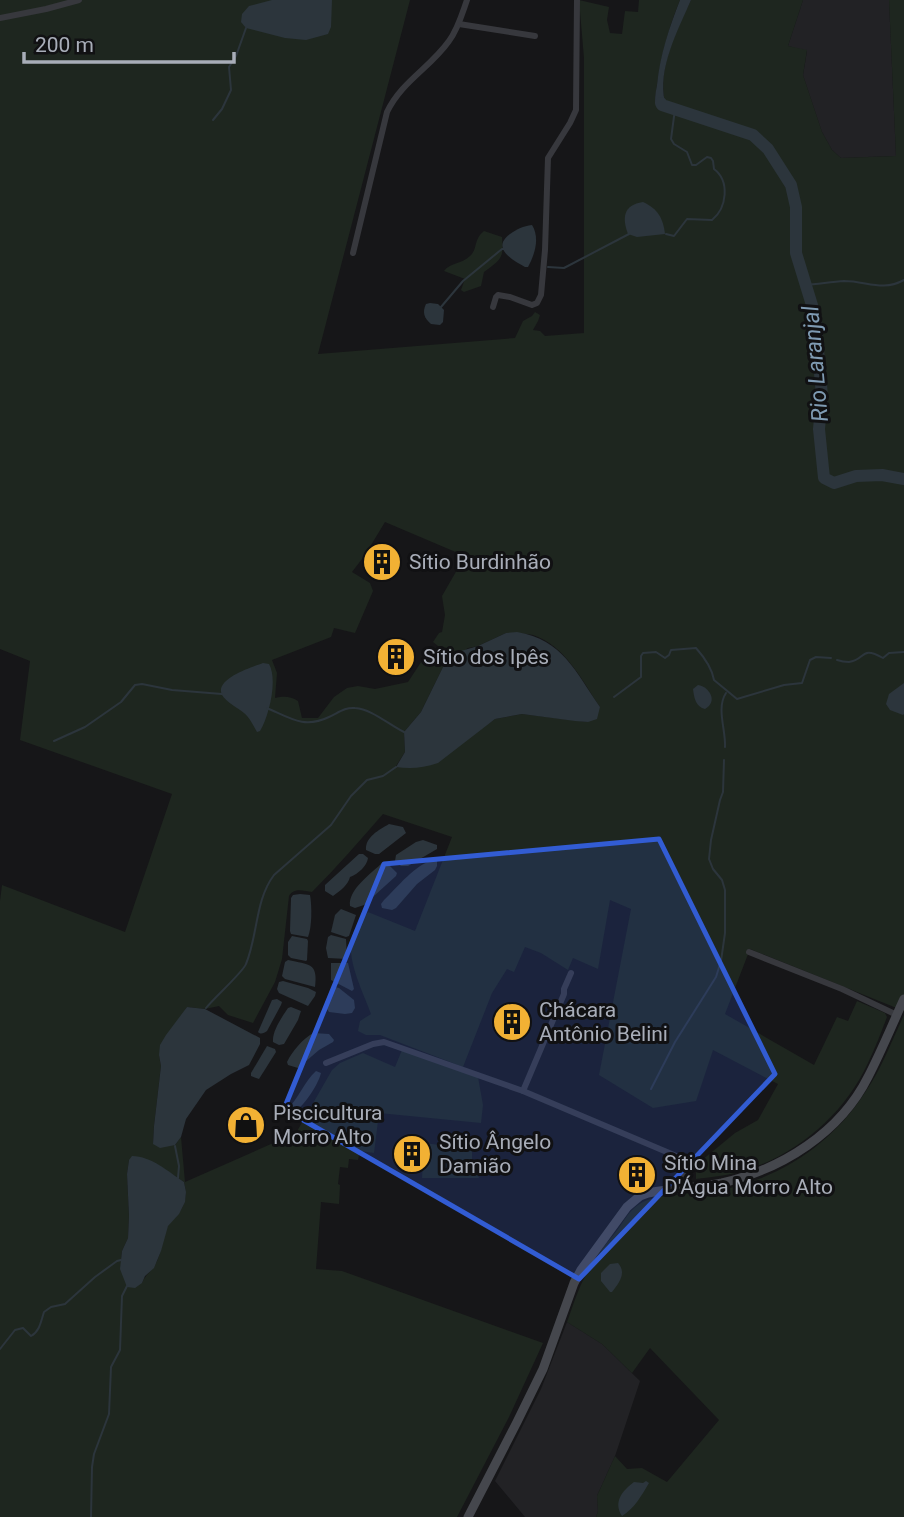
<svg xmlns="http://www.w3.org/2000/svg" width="904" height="1517" font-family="Roboto,sans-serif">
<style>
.built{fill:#222225}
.green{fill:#1e261f;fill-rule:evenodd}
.water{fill:#2c353c}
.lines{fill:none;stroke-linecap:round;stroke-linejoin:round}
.stream{stroke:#2c353c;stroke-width:2}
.river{stroke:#2c353c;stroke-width:12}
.street{stroke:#37383d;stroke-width:6}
.secondary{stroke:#45474d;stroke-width:9}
.marked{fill:#325cd3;fill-opacity:0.2;stroke:#325cd3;stroke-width:5;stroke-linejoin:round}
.labels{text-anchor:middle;stroke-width:6;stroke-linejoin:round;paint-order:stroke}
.poi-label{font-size:21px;fill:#a8adb8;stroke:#111113;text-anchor:start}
.water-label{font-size:23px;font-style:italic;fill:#7f9bb3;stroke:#111113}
</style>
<rect width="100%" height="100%" fill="#161618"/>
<g class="built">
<polygon points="803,0 889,0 896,156 841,158 832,150 822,132 803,75 807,51 788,46"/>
<polygon points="567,1322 602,1344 640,1381 615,1456 597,1496 598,1511 596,1517 525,1517 495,1481 541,1389"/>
</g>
<g class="green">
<path d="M0,0H410L318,354L515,338L523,321L532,316L535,312L540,315L538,321L533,330L540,331L545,336L584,333V58L579,0L609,7L607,20L610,33L622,34L625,11L638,12L639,0H680C666,34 659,64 655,101L665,103C657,69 677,29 691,0H803L788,46L807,50L803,75L822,132L832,150L841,158L896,156L889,0H904V1011L750,949L725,1014L814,1065L837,1017L848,1021L857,1001L885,1013L887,1017C881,1033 875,1048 868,1063C844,1115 795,1157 739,1172C725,1176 710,1177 696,1179V1165L735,1133L758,1120L778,1084L713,1050L696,1101L653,1108L599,1075L631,909L610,900L598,969L573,958L568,970L541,953L525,947L514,972L507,969L492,993L463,1067L380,1035H366L358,1031L360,1021L371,1014C363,991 343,955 354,931C357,925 363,918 368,912L415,931L452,837L383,814C360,840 337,867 312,892C304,891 294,887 289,896L282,959L275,982L253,1023L228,1015L219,1006L205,1009L187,1007L159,1055L161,1066L154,1126L153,1143L175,1145L181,1137L185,1182L296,1133L332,1070L340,1063L363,1053L395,1067L402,1050L478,1077L483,1105L481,1123L379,1113L374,1153L360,1151L358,1160L349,1159L348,1168L340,1167L338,1184L340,1185L339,1204L321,1202L316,1269L342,1271L543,1343L509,1417L457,1517H0V901L2,885L125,932L172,794L20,740L30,661L0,649ZM385,522L465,556L442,596L445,615L442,632L439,633L433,642L438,646L434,653L429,650L408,682L375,689L358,686L347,688L334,697L318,718H302L298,701C290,696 284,696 275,698L277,673L272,660L331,637L334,628L355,633L373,591L370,583L352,572L365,555ZM506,633C515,634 525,633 533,635C565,645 583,682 600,707L588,722L522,714L495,719L472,735L396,766L405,752L404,732L421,712L443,667L468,648L478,646ZM129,1160L158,1165L184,1182C187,1194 186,1204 178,1214C175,1219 170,1222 167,1227C162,1239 162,1253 155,1265C151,1272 145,1275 142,1283L121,1260L122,1251L128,1238L129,1216L127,1174Z"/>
<path d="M484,231L502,237C504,259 501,259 484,272L481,286L464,292L461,290L465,279L444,271C451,262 462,264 470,256C478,249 473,240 484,231Z"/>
<path d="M904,1015V1517H596L598,1511L597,1496L615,1456L627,1469L642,1468L667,1482L719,1420L650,1348L632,1373L602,1344L567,1322C573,1306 578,1288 587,1273C595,1257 607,1243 618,1229C624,1221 629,1211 638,1205C653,1193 700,1194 721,1190C781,1178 833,1143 866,1091C882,1068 892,1040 904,1015Z"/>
<polygon points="424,1143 472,1149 472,1160 479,1178 422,1178"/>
</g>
<g class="water">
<polygon points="272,0 332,0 331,27 328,34 306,40 285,38 246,28 241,22 242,14 249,6"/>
<path d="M680,0H691C678,30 657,69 665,102L675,109L662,110C658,107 656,107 655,101C655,96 656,90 657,85C660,55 669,28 680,0Z"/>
<path d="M643,202C658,209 663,218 665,234L637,237L628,234C622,218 623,205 643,202Z"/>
<path d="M532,225C540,238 535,254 528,267H525C512,260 491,248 510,234C517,229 523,226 532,225Z"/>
<path d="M430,303L438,304L444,310L443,322L440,325L431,324C424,318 422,312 426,304Z"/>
<path d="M517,632C563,640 575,671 600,707L597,719L588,722L575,721L522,714L495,719L438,763C423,768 411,769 396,767L405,752L404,732L421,712L443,667L451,659L461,651L478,646L506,633Z"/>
<path d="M263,663L269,664C278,680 269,716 260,731L257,732C253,725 250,718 244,713C238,708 226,702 222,695C214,679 252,667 263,663Z"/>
<polygon points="904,683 904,714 903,715 890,710 886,704 889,694"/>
<path d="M698,685C710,687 718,702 705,709C696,707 694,698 693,689Z"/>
<path d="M389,824L403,827L406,833L379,854H375L366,850C365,837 379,830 389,824Z"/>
<polygon points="423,840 437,845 437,849 408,866 401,866 395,861 396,855 416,842"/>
<path d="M359,854H363L368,858C367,866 358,874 350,877C348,885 340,891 333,896L325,891V885Z"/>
<path d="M434,860L437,861V866L435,870L417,884L396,908L392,910L382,908L381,904L384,900C398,887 415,864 434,860Z"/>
<path d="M383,862H386L397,873L396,876L364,905L355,908L350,906C348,889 371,874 383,862Z"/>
<path d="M300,894L310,895C312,906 312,927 308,937L291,934L290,931L291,898L293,895Z"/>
<polygon points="341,909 356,915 349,936 346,937 331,932 335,915"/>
<polygon points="331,935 346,939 347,959 328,958 326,948 328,937"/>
<polygon points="292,936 307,939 308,941 307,960 306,961 291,958 288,955 288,942"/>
<path d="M288,960C309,965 318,962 315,987L285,979L282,976L285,962Z"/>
<polygon points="331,963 348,963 354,989 352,991 331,980"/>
<polygon points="283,981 308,988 316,992 315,996 308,1006 279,993 277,989 279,982"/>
<path d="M335,987L339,988L354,1000L355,1008L352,1013L345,1014L329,1012C323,1005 329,996 332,989Z"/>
<path d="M277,999L282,1002L281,1005L267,1031C264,1033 261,1035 258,1032L272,1000Z"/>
<polygon points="187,1007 205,1009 260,1038 260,1044 249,1065 231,1074 206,1090 186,1119 181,1137 175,1145 160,1148 153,1144 154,1126 161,1066 159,1055 160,1045 166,1035"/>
<path d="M291,1007L301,1011L298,1020L284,1044L279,1045L273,1042C272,1031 282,1017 288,1008Z"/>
<path d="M313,1033L329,1034L334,1040L333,1042L319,1050L298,1068L288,1065L287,1062C293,1050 302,1040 313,1033Z"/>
<polygon points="267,1046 275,1049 276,1052 259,1079 251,1076 251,1073"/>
<path d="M316,1071L321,1073C318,1086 301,1111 288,1116L286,1111C299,1098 304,1082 316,1071Z"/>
<path d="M132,1156C151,1156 169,1172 184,1182L186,1192L185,1202L179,1214L168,1226L161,1251L154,1268L145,1276L142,1283L135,1288L127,1287L120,1269L122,1251L128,1238L129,1216L127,1174L129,1160Z"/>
<path d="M618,1263C627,1273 619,1283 612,1292H610L601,1281V1273L610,1264Z"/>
<path d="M646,1481L649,1483C642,1495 634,1509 622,1516C613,1502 622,1491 634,1482L643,1483Z"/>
</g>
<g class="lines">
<g class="stream">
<polyline points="213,120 222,109 231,90 229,67 236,56 246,28"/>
<path d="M666,234L674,236L687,219L712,220C727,208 730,181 714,169L713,161L711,158L707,157L696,165H692L687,152L674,144L671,139L675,109"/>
<polyline points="548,267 564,268 629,234"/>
<path d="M805,285C818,284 831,282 844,281C867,281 882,292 904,280"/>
<polyline points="441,307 463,281 502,249 504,249"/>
<path d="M837,660C840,661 847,662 849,662C866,660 860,645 883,658L889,653L904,652"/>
<path d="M614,697L641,677V656L643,653L656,652L665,658L669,655L671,650L696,648C704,657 712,668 714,680L737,699L784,685L802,683L810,660L816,657L831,658"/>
<path d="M267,708C290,718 304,729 329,717C338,713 345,707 355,708C372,709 389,725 404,732"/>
<polyline points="54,741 85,727 121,702 135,685 142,684 172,690 222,694"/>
<path d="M725,747C726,730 716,708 726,693"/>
<path d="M206,1008C214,998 243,972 246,964C258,935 255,900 274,875L331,825L351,796L367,780L383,776L396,767"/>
<polyline points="651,1089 675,1042 716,977 721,961 725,933 725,890 722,880 713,869 709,859 711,840 720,800 723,792 724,760"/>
<polyline points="175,1146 179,1166 178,1178"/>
<path d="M0,1349L15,1330L23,1328L31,1336C40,1331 41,1321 44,1312L51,1307L65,1304L95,1277L117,1261L121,1260"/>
<polyline points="91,1517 92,1467 94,1454 109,1414 111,1367 120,1350 122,1296 127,1286"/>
</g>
<polyline class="river" points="661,103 662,105 753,135 768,149 791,185 796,207 796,253 815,315 822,396 819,429 824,478 834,483 856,476 882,475 904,479"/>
<g class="street">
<polyline points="0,18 46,9 79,0"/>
<polyline points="459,24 535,36"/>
<path d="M353,253L387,112C402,81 430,68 449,41C458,29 462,14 467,0"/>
<polyline points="493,307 496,297 498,295 510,297 532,305 537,303 541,295 545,250 548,158 570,123 576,110 577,0"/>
<polyline points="749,952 842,989 897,1015"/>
<path d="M326,1063L373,1044L384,1042L523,1091L681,1158L685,1161C690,1177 678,1181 667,1189"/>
<polyline points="523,1091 564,994 564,989 571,973"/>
</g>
<path class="secondary" d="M468,1517L517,1422L543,1369L574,1283L581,1270L627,1207L640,1196L648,1193C672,1188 698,1188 722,1183C782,1169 840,1133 868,1077C881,1052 892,1025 904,999"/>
</g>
<path class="marked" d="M659,839L775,1074L579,1279L284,1109L384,864Z"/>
<defs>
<symbol id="building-disc" viewBox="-11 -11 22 22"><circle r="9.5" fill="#f2b134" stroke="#111113"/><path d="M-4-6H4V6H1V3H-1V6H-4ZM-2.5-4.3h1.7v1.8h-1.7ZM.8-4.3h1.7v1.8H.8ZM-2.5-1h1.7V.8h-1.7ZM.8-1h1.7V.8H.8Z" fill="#111"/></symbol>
<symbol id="shop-disc" viewBox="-11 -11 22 22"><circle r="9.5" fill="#f2b134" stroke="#111113"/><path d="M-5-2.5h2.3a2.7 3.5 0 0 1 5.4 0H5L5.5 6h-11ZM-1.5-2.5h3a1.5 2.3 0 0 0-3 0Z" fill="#111"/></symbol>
</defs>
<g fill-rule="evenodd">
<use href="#building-disc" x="360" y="540" width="44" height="44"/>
<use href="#building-disc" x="374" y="635" width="44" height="44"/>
<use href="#building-disc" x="490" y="1000" width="44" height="44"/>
<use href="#shop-disc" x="224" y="1103" width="44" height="44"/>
<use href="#building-disc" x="390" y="1132" width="44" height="44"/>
<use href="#building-disc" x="615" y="1153" width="44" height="44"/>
</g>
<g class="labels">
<g class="poi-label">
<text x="409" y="569">Sítio Burdinhão</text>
<text x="423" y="664">Sítio dos Ipês</text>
<text x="539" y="1017">Chácara<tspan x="539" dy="24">Antônio Belini</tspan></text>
<text x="273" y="1120">Piscicultura<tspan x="273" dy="24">Morro Alto</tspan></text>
<text x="439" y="1149">Sítio Ângelo<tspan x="439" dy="24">Damião</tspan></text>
<text x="664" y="1170">Sítio Mina<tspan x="664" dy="24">D'Água Morro Alto</tspan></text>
</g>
<g class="water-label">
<text transform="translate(815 364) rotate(-95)" y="8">Rio Laranjal</text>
</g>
</g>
<path d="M24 52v10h210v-10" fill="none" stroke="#a8adb8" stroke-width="3.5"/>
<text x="35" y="52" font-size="21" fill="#a8adb8" stroke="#111113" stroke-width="5" paint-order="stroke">200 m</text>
</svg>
